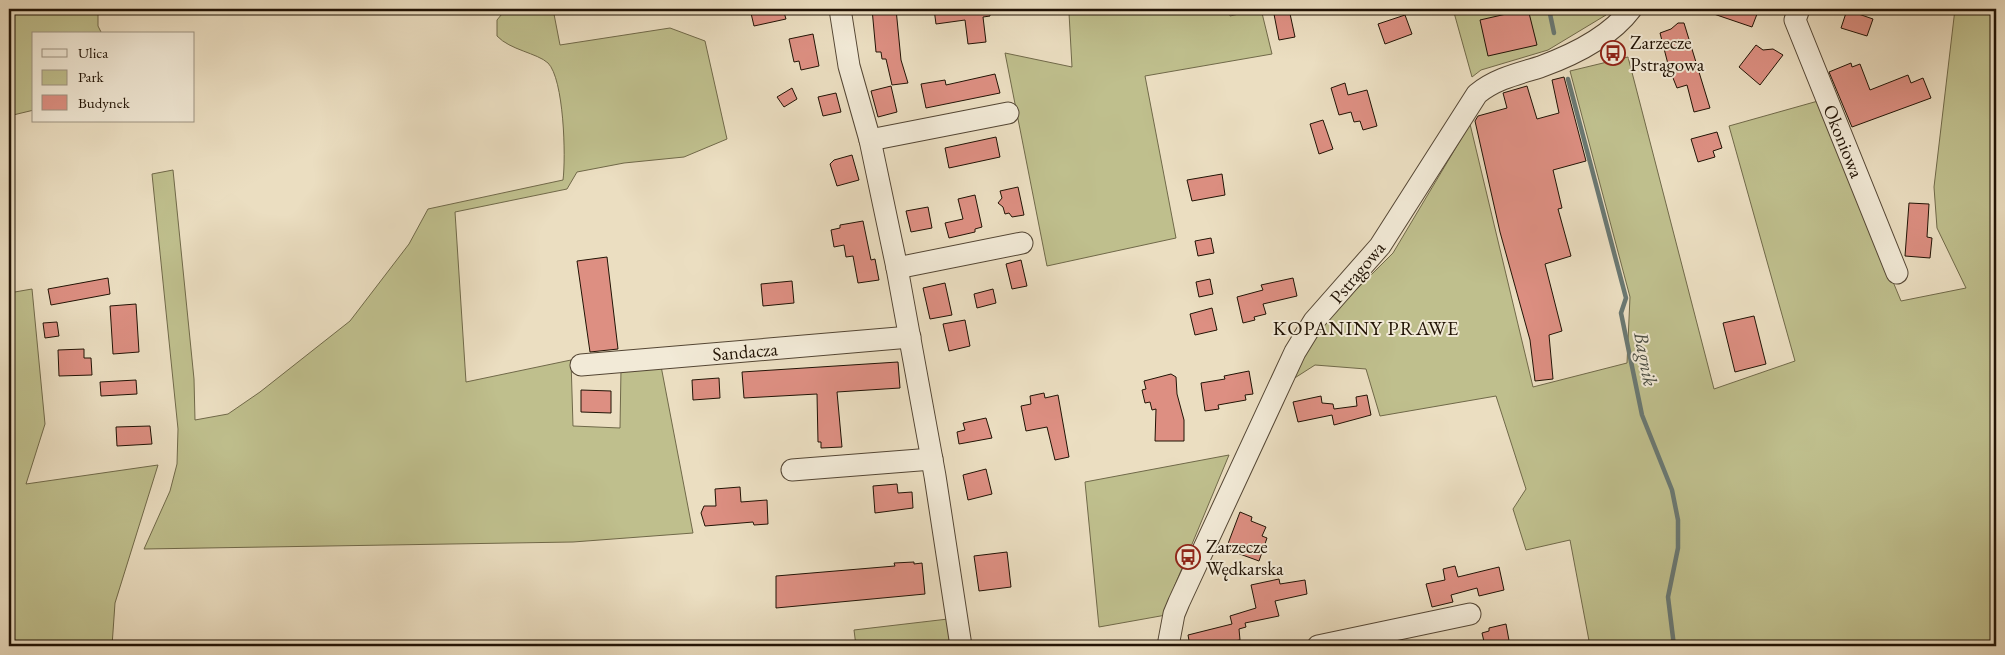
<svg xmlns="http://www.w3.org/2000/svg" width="2005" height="655" font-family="'EB Garamond',serif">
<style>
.green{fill:#bfbf8d;stroke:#706949}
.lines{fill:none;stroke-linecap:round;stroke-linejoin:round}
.stream{stroke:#6a7872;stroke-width:4.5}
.building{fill:#dd8f82;stroke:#211305}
.minor-casing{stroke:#544634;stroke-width:23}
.minor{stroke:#f2ead7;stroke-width:21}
.labels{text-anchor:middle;stroke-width:4;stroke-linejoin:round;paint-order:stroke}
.poi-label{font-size:19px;fill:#211305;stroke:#f2ead7;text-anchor:start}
.street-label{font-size:19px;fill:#211305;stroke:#f2ead7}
.neighbourhood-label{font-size:20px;letter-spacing:1px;fill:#211305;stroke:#f2ead7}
.water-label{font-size:20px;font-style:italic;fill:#4b4e44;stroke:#f2ead7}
</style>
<rect width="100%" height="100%" fill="#ebdec1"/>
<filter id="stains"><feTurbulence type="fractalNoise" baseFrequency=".004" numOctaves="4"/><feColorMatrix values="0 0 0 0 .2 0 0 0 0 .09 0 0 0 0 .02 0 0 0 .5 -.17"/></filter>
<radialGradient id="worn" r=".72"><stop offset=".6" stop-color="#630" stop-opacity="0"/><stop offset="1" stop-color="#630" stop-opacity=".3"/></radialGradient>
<g class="green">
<polygon points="9,9 98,9 98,26 102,34 34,34 34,110 9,116"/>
<path d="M506,9H553L560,45L670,28L705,41L727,139L684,157L624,163L577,172L567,189L455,212L466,382L571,360L573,426L620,428L621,369L661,366L693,533L573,542L144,549L170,491L177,464L178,429L152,174L173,170L194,379L195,420L228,414L260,392L350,321L409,244L428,209L563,180C566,157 564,79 548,63C537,53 510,50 497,36V20Z"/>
<polygon points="1098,9 1228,9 1230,16 1261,9 1272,54 1145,76 1176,238 1047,266 1005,53 1072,67 1069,13"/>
<polygon points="1453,9 1612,9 1606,15 1548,50 1481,70 1472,77"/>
<polygon points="1955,9 1996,9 1996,646 1590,646 1570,540 1526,550 1513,509 1526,489 1496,396 1380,416 1366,369 1315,365 1290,381 1326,320 1393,253 1470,124 1533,387 1627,363 1630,297 1570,71 1628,57 1714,389 1795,361 1729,126 1818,101 1901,301 1966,288 1937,228 1934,187"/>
<polygon points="32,289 45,424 26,484 158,465 115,603 112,646 9,646 9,293"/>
<polygon points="1229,455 1175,585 1166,615 1099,627 1085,482"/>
<polygon points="948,619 951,646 856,646 854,630"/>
</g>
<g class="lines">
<g class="stream">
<polyline points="1549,9 1554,33"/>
<polyline points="1568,79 1626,298 1621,313 1642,415 1672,490 1678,520 1678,548 1668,597 1674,646"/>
</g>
</g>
<g class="building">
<polygon points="750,9 783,9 786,19 754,26"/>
<polygon points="872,9 896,9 901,60 908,83 892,85 886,59 882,59 881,52 876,52"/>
<polygon points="934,9 989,9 990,16 983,17 986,42 968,44 965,20 936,24"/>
<polygon points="1273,9 1289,9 1295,37 1279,40"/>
<polygon points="1528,9 1537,45 1488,56 1480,20"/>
<polygon points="1706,9 1759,9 1752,27 1705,11"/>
<polygon points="1847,10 1873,19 1867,36 1841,28"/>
<polygon points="1405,15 1412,34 1385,44 1378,24"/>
<polygon points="1678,23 1684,23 1710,108 1694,112 1687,85 1677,88 1669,68 1660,33 1671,29"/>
<polygon points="813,34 819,66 801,70 799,61 794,62 789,39"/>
<polygon points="1756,45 1763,50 1773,49 1783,55 1760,85 1739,67"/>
<polygon points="1851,63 1852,67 1860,64 1870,90 1908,75 1911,83 1923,78 1931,98 1852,127 1829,72"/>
<polygon points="995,74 1000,93 926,108 921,84 945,80 946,85"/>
<polygon points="1564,77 1586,161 1553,170 1562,208 1558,209 1571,256 1545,264 1562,331 1549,335 1553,379 1535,381 1530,340 1500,232 1475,121 1478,116 1507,108 1503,93 1527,86 1537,119 1559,113 1552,80"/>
<polygon points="1345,83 1348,95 1367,90 1377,126 1363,130 1360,121 1354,122 1351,112 1339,115 1331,88"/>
<polygon points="891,86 897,112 878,117 871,91"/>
<polygon points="792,88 797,99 784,107 777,97"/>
<polygon points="836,93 841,112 823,116 818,97"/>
<polygon points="1323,120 1333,149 1319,154 1310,124"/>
<polygon points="1717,132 1722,148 1713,151 1715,157 1698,162 1691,139"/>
<polygon points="996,137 1000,157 949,168 945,148"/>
<polygon points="852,155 859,180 837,186 830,164 834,160"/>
<polygon points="1222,174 1225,195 1192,201 1187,180"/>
<polygon points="1018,187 1024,215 1012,217 1009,213 1005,214 1003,207 998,203 1002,198 1000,191"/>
<polygon points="975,195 982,227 975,229 975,232 949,238 945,223 963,219 958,199"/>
<polygon points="1909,203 1929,204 1927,237 1932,238 1930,258 1905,256"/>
<polygon points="928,207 932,228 911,232 906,211"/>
<polygon points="863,221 871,260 875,259 879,280 858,283 853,256 846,257 844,245 834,247 831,230 840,228 840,225"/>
<polygon points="1211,238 1214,253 1198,256 1195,241"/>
<polygon points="607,257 618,349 590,352 577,261"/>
<polygon points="1021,260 1027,286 1012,289 1006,264"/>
<polygon points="108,278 110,294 51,305 48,289"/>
<polygon points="1293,278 1297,296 1263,304 1266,314 1254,317 1255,320 1243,323 1237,297 1263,290 1261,285"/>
<polygon points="1210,279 1213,294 1199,297 1196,282"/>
<polygon points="792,281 794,303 763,306 761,284"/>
<polygon points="945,283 952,315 930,319 923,288"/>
<polygon points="993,289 996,303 977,308 974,294"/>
<polygon points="136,304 139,352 113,354 110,306"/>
<polygon points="1212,308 1217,330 1195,335 1190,314"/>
<polygon points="1754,316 1766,364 1735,372 1723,323"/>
<polygon points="965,320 970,346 949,351 943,324"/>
<polygon points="57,322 59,336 45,338 43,323"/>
<polygon points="84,349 84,358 91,358 92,375 59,376 58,350"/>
<polygon points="898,362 900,388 837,392 842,447 821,448 821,442 818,442 817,394 744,398 742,372"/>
<polygon points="1249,371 1253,394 1245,395 1246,400 1218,405 1219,409 1205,411 1201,383 1225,379 1224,376"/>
<polygon points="1171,374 1176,377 1177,394 1184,420 1184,441 1155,441 1156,409 1152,410 1150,402 1145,403 1142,390 1146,389 1144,381"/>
<polygon points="719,378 720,398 693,400 692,380"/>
<polygon points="136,380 137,394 101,396 100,382"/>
<polygon points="581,390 611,391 611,413 581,412"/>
<polygon points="1044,393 1045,398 1058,395 1069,457 1055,460 1047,427 1026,431 1021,406 1031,404 1030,396"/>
<polygon points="1367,395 1371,415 1334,425 1332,415 1298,422 1293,402 1321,396 1322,403 1333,404 1334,409 1357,406 1356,397"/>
<polygon points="986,418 992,438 959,444 957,432 965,430 963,423"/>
<polygon points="150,426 152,444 117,446 116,427"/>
<polygon points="986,469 992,494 968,500 963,475"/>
<polygon points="897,484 898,493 912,492 913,508 875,513 873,486"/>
<polygon points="740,487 741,502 767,500 768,524 754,525 753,522 705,526 701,513 704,506 716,506 715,489"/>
<polygon points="1240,512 1252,517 1251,521 1266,527 1262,536 1267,538 1259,561 1226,549"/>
<polygon points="1007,552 1011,587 979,591 974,556"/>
<polygon points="914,562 914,564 922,563 925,594 776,608 776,576 895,566 894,563"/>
<polygon points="1455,566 1458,577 1499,567 1504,590 1479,596 1477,588 1451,595 1453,602 1432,607 1426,584 1445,580 1443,569"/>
<polygon points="1279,579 1280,584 1305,580 1307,594 1275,601 1279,616 1245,623 1246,627 1239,629 1240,640 1217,644 1218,646 1190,646 1188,635 1232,624 1230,616 1256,608 1251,585"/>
<polygon points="1506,624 1510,646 1485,646 1482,633 1489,631 1489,628"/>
</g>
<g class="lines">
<defs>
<g id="minor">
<polyline points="840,9 849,66 870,140 897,268 935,476 961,646"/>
<polyline points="1799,9 1795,20 1897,273"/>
<polyline points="870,140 1008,113"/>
<polyline points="897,268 1022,243"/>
<polyline points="581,365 910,337"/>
<polyline points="792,470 932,459"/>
<path d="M1168,646L1174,614L1179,602L1295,352L1314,321L1380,246L1477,94C1495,79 1517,74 1540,67C1573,55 1610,37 1631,9"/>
<polyline points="1318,646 1470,614"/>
</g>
</defs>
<use href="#minor" class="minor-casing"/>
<use href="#minor" class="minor"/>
</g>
<defs>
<symbol id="bus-ring" viewBox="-11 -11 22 22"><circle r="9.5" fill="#f2ead7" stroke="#8f2418" stroke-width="1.5"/><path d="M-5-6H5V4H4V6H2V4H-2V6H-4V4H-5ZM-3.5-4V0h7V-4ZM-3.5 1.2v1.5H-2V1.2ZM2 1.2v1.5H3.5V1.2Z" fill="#8f2418"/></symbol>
</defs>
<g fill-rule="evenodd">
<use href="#bus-ring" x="1599" y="39" width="28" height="28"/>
<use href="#bus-ring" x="1174" y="543" width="28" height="28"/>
</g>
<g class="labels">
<g class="poi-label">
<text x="1630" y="49">Zarzecze<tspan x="1630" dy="22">Pstrągowa</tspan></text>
<text x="1206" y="553">Zarzecze<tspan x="1206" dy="22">Wędkarska</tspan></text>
</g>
<g class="street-label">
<text transform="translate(1844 141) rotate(68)" y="7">Okoniowa</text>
<text transform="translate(1357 272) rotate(-50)" y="7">Pstrągowa</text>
<text transform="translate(745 351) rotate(-5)" y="7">Sandacza</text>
</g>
<g class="neighbourhood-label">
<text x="1366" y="335">KOPANINY PRAWE</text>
</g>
<g class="water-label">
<text transform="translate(1646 359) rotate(79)" y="7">Bagnik</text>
</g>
</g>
<rect width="2005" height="655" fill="none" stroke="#ebdec1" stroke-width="30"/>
<rect x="10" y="10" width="1985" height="635" fill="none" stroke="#211305" stroke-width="2.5"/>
<rect x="15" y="15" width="1975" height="625" fill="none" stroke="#211305"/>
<rect x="32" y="32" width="162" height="90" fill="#f2ead7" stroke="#9e9483"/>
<rect x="42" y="49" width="25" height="8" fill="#f2ead7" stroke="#9e9483"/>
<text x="78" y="58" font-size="15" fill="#211305">Ulica</text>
<rect x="42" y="70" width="25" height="15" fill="#bfbf8d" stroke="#9e9483"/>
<text x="78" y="82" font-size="15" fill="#211305">Park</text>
<rect x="42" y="95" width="25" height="15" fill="#dd8f82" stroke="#9e9483"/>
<text x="78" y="108" font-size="15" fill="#211305">Budynek</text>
<rect width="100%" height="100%" filter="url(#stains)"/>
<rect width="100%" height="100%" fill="url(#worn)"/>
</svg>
